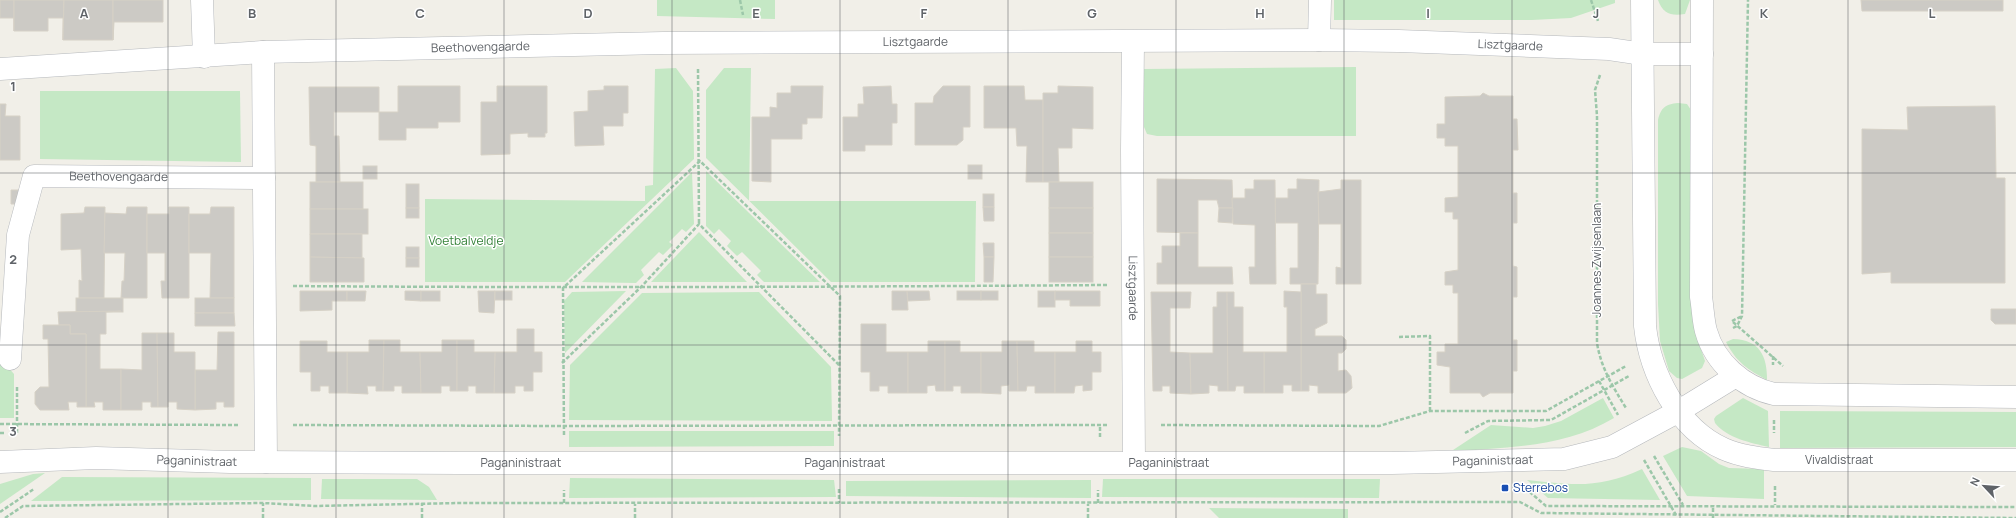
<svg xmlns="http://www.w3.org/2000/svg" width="2016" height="518" font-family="Manrope,sans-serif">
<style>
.green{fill:#c5e8c5}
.building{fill:#cccac5;stroke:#d6d1c6}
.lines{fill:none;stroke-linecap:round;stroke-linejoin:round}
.minor-casing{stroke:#b5b8bc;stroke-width:23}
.path{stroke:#9cc7a9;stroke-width:2.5;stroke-dasharray:4 2;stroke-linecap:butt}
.minor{stroke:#fff;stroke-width:22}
.grid{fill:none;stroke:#5f6368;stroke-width:1;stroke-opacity:0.55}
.transit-dot{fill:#1a4fb4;stroke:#fff;stroke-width:1.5}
.labels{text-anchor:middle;stroke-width:3;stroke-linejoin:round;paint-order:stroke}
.street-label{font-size:12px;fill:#5f6368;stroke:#fff}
.park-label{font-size:12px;fill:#348238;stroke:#fff}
.transit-label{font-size:12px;fill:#164399;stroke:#fff;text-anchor:start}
.grid-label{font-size:13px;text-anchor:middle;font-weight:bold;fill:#5f6368;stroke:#fff;stroke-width:3;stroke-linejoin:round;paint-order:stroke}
</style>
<rect width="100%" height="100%" fill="#f1efe8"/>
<g class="green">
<polygon points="657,0 775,0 775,19 657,16"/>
<polygon points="1334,0 1615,0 1615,3 1571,18 1532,20 1334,20"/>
<path d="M1658,0H1690L1685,14C1671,16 1663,14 1658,0Z"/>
<polygon points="1356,67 1356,136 1157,136 1147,134 1144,127 1144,69"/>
<polygon points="676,68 693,91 694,159 565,282 425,282 425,199 645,201 645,186 653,185 655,69"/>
<polygon points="724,68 751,68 749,201 976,201 975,282 831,282 706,158 706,90"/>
<polygon points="40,91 240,91 241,162 40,159"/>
<path d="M1678,103L1687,104L1693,113L1695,331L1705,361L1702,368L1682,379L1677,378L1669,371L1660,341L1658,304V120C1661,108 1665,104 1678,103Z"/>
<polygon points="706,171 820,282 764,282 757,275 761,271 742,252 737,256 727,246 731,241 719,229 714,234 706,226"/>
<polygon points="692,172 694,224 686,232 682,229 669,242 673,245 663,255 659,252 641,270 644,275 636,283 582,282"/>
<polygon points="699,232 747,282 651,282"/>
<polygon points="626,291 565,353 564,301 572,292"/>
<polygon points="759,292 831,367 832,421 569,420 570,365 642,293"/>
<path d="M1733,339C1760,340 1767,356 1767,380C1747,369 1737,363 1726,342Z"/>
<polygon points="0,358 14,374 14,418 0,418"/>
<path d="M1603,398L1614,418C1564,448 1506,447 1450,452L1491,425L1533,428L1545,426L1561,421Z"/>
<path d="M1743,398L1768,411L1769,447C1751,443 1727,438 1715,423L1714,419L1716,416Z"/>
<polygon points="1780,411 2016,412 2016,447 1780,448"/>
<polygon points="569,431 834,431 834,446 569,447"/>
<polygon points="1682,447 1701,451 1719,464 1729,468 1764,469 1764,499 1687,496 1663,456"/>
<path d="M1642,469L1660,500L1548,498L1527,480C1573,485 1599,489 1642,469Z"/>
<polygon points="45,473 0,504 0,484 33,474"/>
<polygon points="62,477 311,478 311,500 31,501"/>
<polygon points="570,478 834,480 836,497 569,498"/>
<polygon points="322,479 417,479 429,487 437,500 321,499"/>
<polygon points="1103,479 1380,479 1379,498 1102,497"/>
<polygon points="1091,480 1091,498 846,496 846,481"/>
<polygon points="1209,508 1348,509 1348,518 1219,518"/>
</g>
<g class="building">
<polygon points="0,0 14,0 14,31 14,18 0,18"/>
<polygon points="14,0 64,0 63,40 63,18 48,18 48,31 14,31"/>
<polygon points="64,0 113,0 113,40 63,40"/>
<polygon points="113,0 163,0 163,22 114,22 113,40"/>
<polygon points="1861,0 2003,0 2003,11 1862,11"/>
<polygon points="398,86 460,86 460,122 438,122 438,128 406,128 406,140 379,140 379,112 398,112"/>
<polygon points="497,86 547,86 547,133 545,133 545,137 528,137 528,133 510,134 510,154 481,155 481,102 497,102"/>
<polygon points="604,86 628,86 628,113 623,113 623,126 603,126 604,145 575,146 574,112 588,111 588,91 604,90"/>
<polygon points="791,86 823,86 822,118 807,118 807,124 802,124 802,139 771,139 771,182 752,181 752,117 770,117 770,107 777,108 777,93 791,93"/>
<polygon points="891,86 892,104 897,104 897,123 892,123 892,145 865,145 865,151 843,151 843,117 858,117 858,104 864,104 863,87"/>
<polygon points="943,86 970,86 970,127 963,127 963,140 957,145 915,145 915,103 933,103 934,96"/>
<polygon points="984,86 1024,86 1025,100 1043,100 1043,182 1026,182 1027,146 1017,146 1016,128 984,128"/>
<polygon points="1058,86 1093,87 1093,129 1072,128 1072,148 1058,148 1059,182 1043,182 1043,93 1058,93"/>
<polygon points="309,87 379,87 379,112 334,112 334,136 339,136 340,182 316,182 316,146 310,145"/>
<polygon points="1483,93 1489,96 1513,96 1513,119 1517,119 1518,150 1513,150 1513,193 1517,193 1517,223 1513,223 1513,266 1517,267 1517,297 1513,297 1513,340 1517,340 1517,371 1513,371 1513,393 1490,393 1483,397 1480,393 1450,393 1450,367 1437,365 1437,352 1445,352 1445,344 1458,344 1458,293 1453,293 1453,285 1445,285 1445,272 1458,270 1458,219 1453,219 1453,212 1445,212 1445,198 1458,197 1458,146 1445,146 1445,138 1437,138 1437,124 1445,124 1445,97 1480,96"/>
<polygon points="0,104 6,104 5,116 20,116 20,160 0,160"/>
<polygon points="1995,106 1996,178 2005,178 2005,283 1891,283 1891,272 1862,274 1862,129 1908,130 1907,107"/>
<rect x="968" y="165" width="14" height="14"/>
<rect x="363" y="166" width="14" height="13"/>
<polygon points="1157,179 1232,180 1233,208 1219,208 1217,200 1198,200 1198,233 1157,232"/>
<polygon points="1297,179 1319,180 1318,284 1290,284 1290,268 1298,268 1298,223 1275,223 1275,198 1288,198 1288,189 1297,189"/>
<polygon points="1254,180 1275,180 1276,284 1250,284 1249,267 1255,267 1255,225 1233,224 1232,198 1245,198 1245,189 1254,189"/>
<polygon points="1341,180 1361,180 1361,284 1336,284 1336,267 1341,268 1341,224 1319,224 1318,192 1341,189"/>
<rect x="310" y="182" width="53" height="27"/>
<rect x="1049" y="182" width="44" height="26"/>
<rect x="406" y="184" width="13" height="24"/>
<polygon points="11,190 20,190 17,204 11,204"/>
<rect x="983" y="194" width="11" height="13"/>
<polygon points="85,207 105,207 104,298 79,298 79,280 82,281 81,249 61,250 61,214 84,213"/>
<polygon points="127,207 147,207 147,298 121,298 122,281 124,281 125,253 104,253 105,213 126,214"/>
<polygon points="169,207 189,207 189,298 162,298 161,281 165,281 165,253 147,253 147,214 169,214"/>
<polygon points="211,207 234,207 234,298 210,298 211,253 189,253 189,214 210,214"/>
<polygon points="983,207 994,207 994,221 984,221"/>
<rect x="406" y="208" width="13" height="10"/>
<rect x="1049" y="208" width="44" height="25"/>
<polygon points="1219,208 1233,208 1232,223 1218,222"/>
<rect x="310" y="209" width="58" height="25"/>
<rect x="1049" y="233" width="44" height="24"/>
<polygon points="1180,233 1198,233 1198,267 1232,267 1233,284 1157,284 1157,263 1162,263 1162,246 1180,246"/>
<polygon points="310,234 362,234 362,258 310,257"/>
<polygon points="983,243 994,243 994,257 984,257"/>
<rect x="406" y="247" width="13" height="11"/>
<polygon points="310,257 364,258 364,282 310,282"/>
<polygon points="984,257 994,257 993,282 984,282"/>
<rect x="1049" y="257" width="44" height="25"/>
<rect x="406" y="258" width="13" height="9"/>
<polygon points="1301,284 1316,284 1316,294 1327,294 1327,323 1315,329 1315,336 1342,336 1346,340 1346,349 1342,353 1338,353 1338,371 1346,370 1351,376 1352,388 1346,393 1318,393 1318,386 1309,385 1309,391 1301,391"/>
<polygon points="300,291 347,291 347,301 332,301 332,310 300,311"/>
<polygon points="347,291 366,291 365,301 347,301"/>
<polygon points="405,291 421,291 421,301 405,300"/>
<rect x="421" y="291" width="19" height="10"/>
<polygon points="478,291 495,291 494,313 479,312"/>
<rect x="495" y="291" width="17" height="9"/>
<polygon points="892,291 907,291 908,310 892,310"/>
<polygon points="907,291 929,291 930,300 908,301"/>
<rect x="957" y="291" width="24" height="9"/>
<rect x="981" y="291" width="17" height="9"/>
<rect x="1038" y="291" width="17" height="16"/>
<polygon points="1055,291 1100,291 1100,306 1070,306 1070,300 1055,300"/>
<polygon points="1284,291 1301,292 1301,391 1292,391 1292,385 1283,385 1283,393 1264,393 1264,352 1287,352 1287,307 1284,307"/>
<polygon points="1151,292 1191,292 1190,308 1170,308 1170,352 1190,353 1191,394 1170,393 1170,386 1162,386 1162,391 1153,391"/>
<polygon points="1217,292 1227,292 1228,391 1218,391 1218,386 1209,385 1209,393 1191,394 1190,353 1213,353 1213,307 1217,307"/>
<polygon points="1227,292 1234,292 1234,307 1243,307 1243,352 1264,352 1264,393 1244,393 1244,386 1236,386 1235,391 1228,391"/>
<rect x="76" y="298" width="47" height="14"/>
<rect x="195" y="298" width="39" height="15"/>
<polygon points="1991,309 2016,309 2016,324 1995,324 1991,320"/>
<polygon points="121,311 106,312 106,334 100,334 100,369 121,369 121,410 103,410 103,402 94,402 95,407 86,407 86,334 70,334 70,325 59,325 58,312"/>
<polygon points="195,313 234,313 235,326 195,326"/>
<polygon points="861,324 886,324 886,352 908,352 908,393 888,393 888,386 879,386 879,391 870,391 870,372 861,372"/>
<polygon points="43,325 70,325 70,334 86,334 86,407 77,407 77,402 68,402 69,410 40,410 35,404 35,392 40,387 49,387 48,339 43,339"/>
<polygon points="517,329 534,329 534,352 542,352 542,372 533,372 533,391 524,391 524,386 515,386 515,393 494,393 495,352 517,352"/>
<polygon points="218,332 234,332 234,407 224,407 224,402 216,402 216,409 195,410 195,370 217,370"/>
<polygon points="142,333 157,333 158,407 151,407 151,402 142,402 142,410 121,410 121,369 142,370"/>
<polygon points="157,333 174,333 174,352 195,352 195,410 177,409 177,402 168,402 168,407 158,407"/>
<polygon points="369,340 384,340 383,391 376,391 376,386 367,386 368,394 347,393 347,352 369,352"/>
<polygon points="384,340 400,340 400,352 420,352 421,393 402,393 402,386 394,386 394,391 383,391"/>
<polygon points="442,340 457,340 457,391 450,391 450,386 441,386 441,393 421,393 420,352 442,352"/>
<polygon points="457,340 474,340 474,352 495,352 494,393 476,393 476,386 468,386 468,391 457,391"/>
<polygon points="300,341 327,341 327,352 347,352 347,393 329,393 329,386 320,386 320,391 311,391 311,372 300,372"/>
<polygon points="928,341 945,341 945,391 936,391 935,385 927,386 927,393 908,393 908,352 928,352"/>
<polygon points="945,341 960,341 960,352 981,352 981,393 961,393 961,386 953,386 953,391 945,391"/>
<polygon points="1002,341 1017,341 1018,391 1009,391 1009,385 1001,386 1001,394 981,393 981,352 1002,352"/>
<polygon points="1017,341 1034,341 1034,352 1055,352 1055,393 1035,393 1035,386 1027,386 1026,391 1018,391"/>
<polygon points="1076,341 1092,341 1092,352 1101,352 1101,372 1092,372 1092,390 1083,391 1083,385 1075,386 1074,393 1055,393 1055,352 1076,352"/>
</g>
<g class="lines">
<defs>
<g id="minor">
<polyline points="202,0 204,57"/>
<path id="s1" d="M1642,0L1645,326C1650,373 1678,429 1724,449C1740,456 1757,458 1774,460H2016"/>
<path d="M1702,0L1701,297C1703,309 1703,320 1706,331C1715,363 1743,387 1774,394L2016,397"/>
<polyline points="1319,40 1320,0"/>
<path id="s2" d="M1133,42L1132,150L1134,462"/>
<polyline points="263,52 266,462"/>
<path id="s3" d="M0,69L263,52L663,43L1319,40L1399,41L1609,49L1643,54H1702"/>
<path id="s4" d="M10,359L18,235L34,176L264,178"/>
<path id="s5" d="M0,462L96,458L230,462L460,463H1392L1564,459L1612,447L1679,411L1736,376"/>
</g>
</defs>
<use href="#minor" class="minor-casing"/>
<g class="path">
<polyline points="740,0 743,15"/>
<polyline points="1591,0 1598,21"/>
<polyline points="698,69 699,224"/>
<path d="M1600,75L1595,90L1597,116V343C1601,368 1613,387 1626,408"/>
<path d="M293,286C564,288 835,287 1107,285"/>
<polyline points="1732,321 1742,316"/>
<polyline points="1733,322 1783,366"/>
<polyline points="1733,328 1737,326 1742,316 1748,0"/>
<polyline points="1399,337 1430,336 1430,411"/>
<polyline points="1773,356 1773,365"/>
<polyline points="562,363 642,286 699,224 839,365"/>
<polyline points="1599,381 1618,415"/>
<polyline points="1774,420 1774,433"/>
<polyline points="0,424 240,425"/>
<polyline points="293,425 563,426 1108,425"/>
<polyline points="1161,425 1379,426 1430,411 1546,411 1626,366"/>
<polyline points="0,433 6,433"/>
<polyline points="17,433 17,385"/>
<polyline points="1465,433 1488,421 1551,420 1629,376"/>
<polyline points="564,435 563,288 700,161 840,296 839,436"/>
<polyline points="1100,437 1100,425"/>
<polyline points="1654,456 1683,505"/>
<polyline points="1644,460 1676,515"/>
<polyline points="1775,486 1775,505"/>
<polyline points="1525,488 1546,506 2016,507"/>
<polyline points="839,489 839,503"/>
<polyline points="564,503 564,490"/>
<polyline points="1098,503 1098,490"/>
<polyline points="0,512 34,489"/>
<polyline points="5,518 23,506 263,503 315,506 460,503 1520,502 1541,513 2016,518"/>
<polyline points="263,518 263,503"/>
<polyline points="422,518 422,503"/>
<polyline points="635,518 635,504"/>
<polyline points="1088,518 1088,504"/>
<polyline points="1713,518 1713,505"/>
</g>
<use href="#minor" class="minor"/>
</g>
<path class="grid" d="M168,0V518M336,0V518M504,0V518M672,0V518M840,0V518M1008,0V518M1176,0V518M1344,0V518M1512,0V518M1680,0V518M1848,0V518M0,173H2016M0,345H2016"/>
<rect class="transit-dot" x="1501" y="484" width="8" height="8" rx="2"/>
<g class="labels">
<g class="street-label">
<text dy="4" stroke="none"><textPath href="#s3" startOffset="916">Lisztgaarde</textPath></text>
<text dy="4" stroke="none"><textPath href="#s3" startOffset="1511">Lisztgaarde</textPath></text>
<text dy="4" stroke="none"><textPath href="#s3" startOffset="481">Beethovengaarde</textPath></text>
<text dy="4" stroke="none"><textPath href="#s4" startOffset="270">Beethovengaarde</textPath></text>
<text transform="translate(1597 260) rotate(-90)" y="4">Joannes Zwijsenlaan</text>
<text dy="4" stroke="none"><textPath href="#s2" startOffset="246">Lisztgaarde</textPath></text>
<text dy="4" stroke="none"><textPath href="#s1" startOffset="595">Vivaldistraat</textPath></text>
<text dy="4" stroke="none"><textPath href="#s5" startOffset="197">Paganinistraat</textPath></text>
<text dy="4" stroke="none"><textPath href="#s5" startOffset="1493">Paganinistraat</textPath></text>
<text dy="4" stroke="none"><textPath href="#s5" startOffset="845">Paganinistraat</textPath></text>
<text dy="4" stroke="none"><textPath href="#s5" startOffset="1169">Paganinistraat</textPath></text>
<text dy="4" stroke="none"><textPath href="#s5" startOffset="521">Paganinistraat</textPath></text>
</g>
<g class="park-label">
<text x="466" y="245">Voetbalveldje</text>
</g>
<g class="transit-label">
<text x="1513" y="492">Sterrebos</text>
</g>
</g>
<g class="grid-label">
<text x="84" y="18">A</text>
<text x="252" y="18">B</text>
<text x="420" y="18">C</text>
<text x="588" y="18">D</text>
<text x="756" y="18">E</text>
<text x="924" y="18">F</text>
<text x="1092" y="18">G</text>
<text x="1260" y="18">H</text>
<text x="1428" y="18">I</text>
<text x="1596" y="18">J</text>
<text x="1764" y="18">K</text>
<text x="1932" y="18">L</text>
<text x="13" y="91">1</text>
<text x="13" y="264">2</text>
<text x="13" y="436">3</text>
</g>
<g transform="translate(1984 486) rotate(296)" stroke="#ffffff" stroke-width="3" paint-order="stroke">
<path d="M0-3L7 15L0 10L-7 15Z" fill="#5f6368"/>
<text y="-6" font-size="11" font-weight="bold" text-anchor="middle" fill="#5f6368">N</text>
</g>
</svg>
